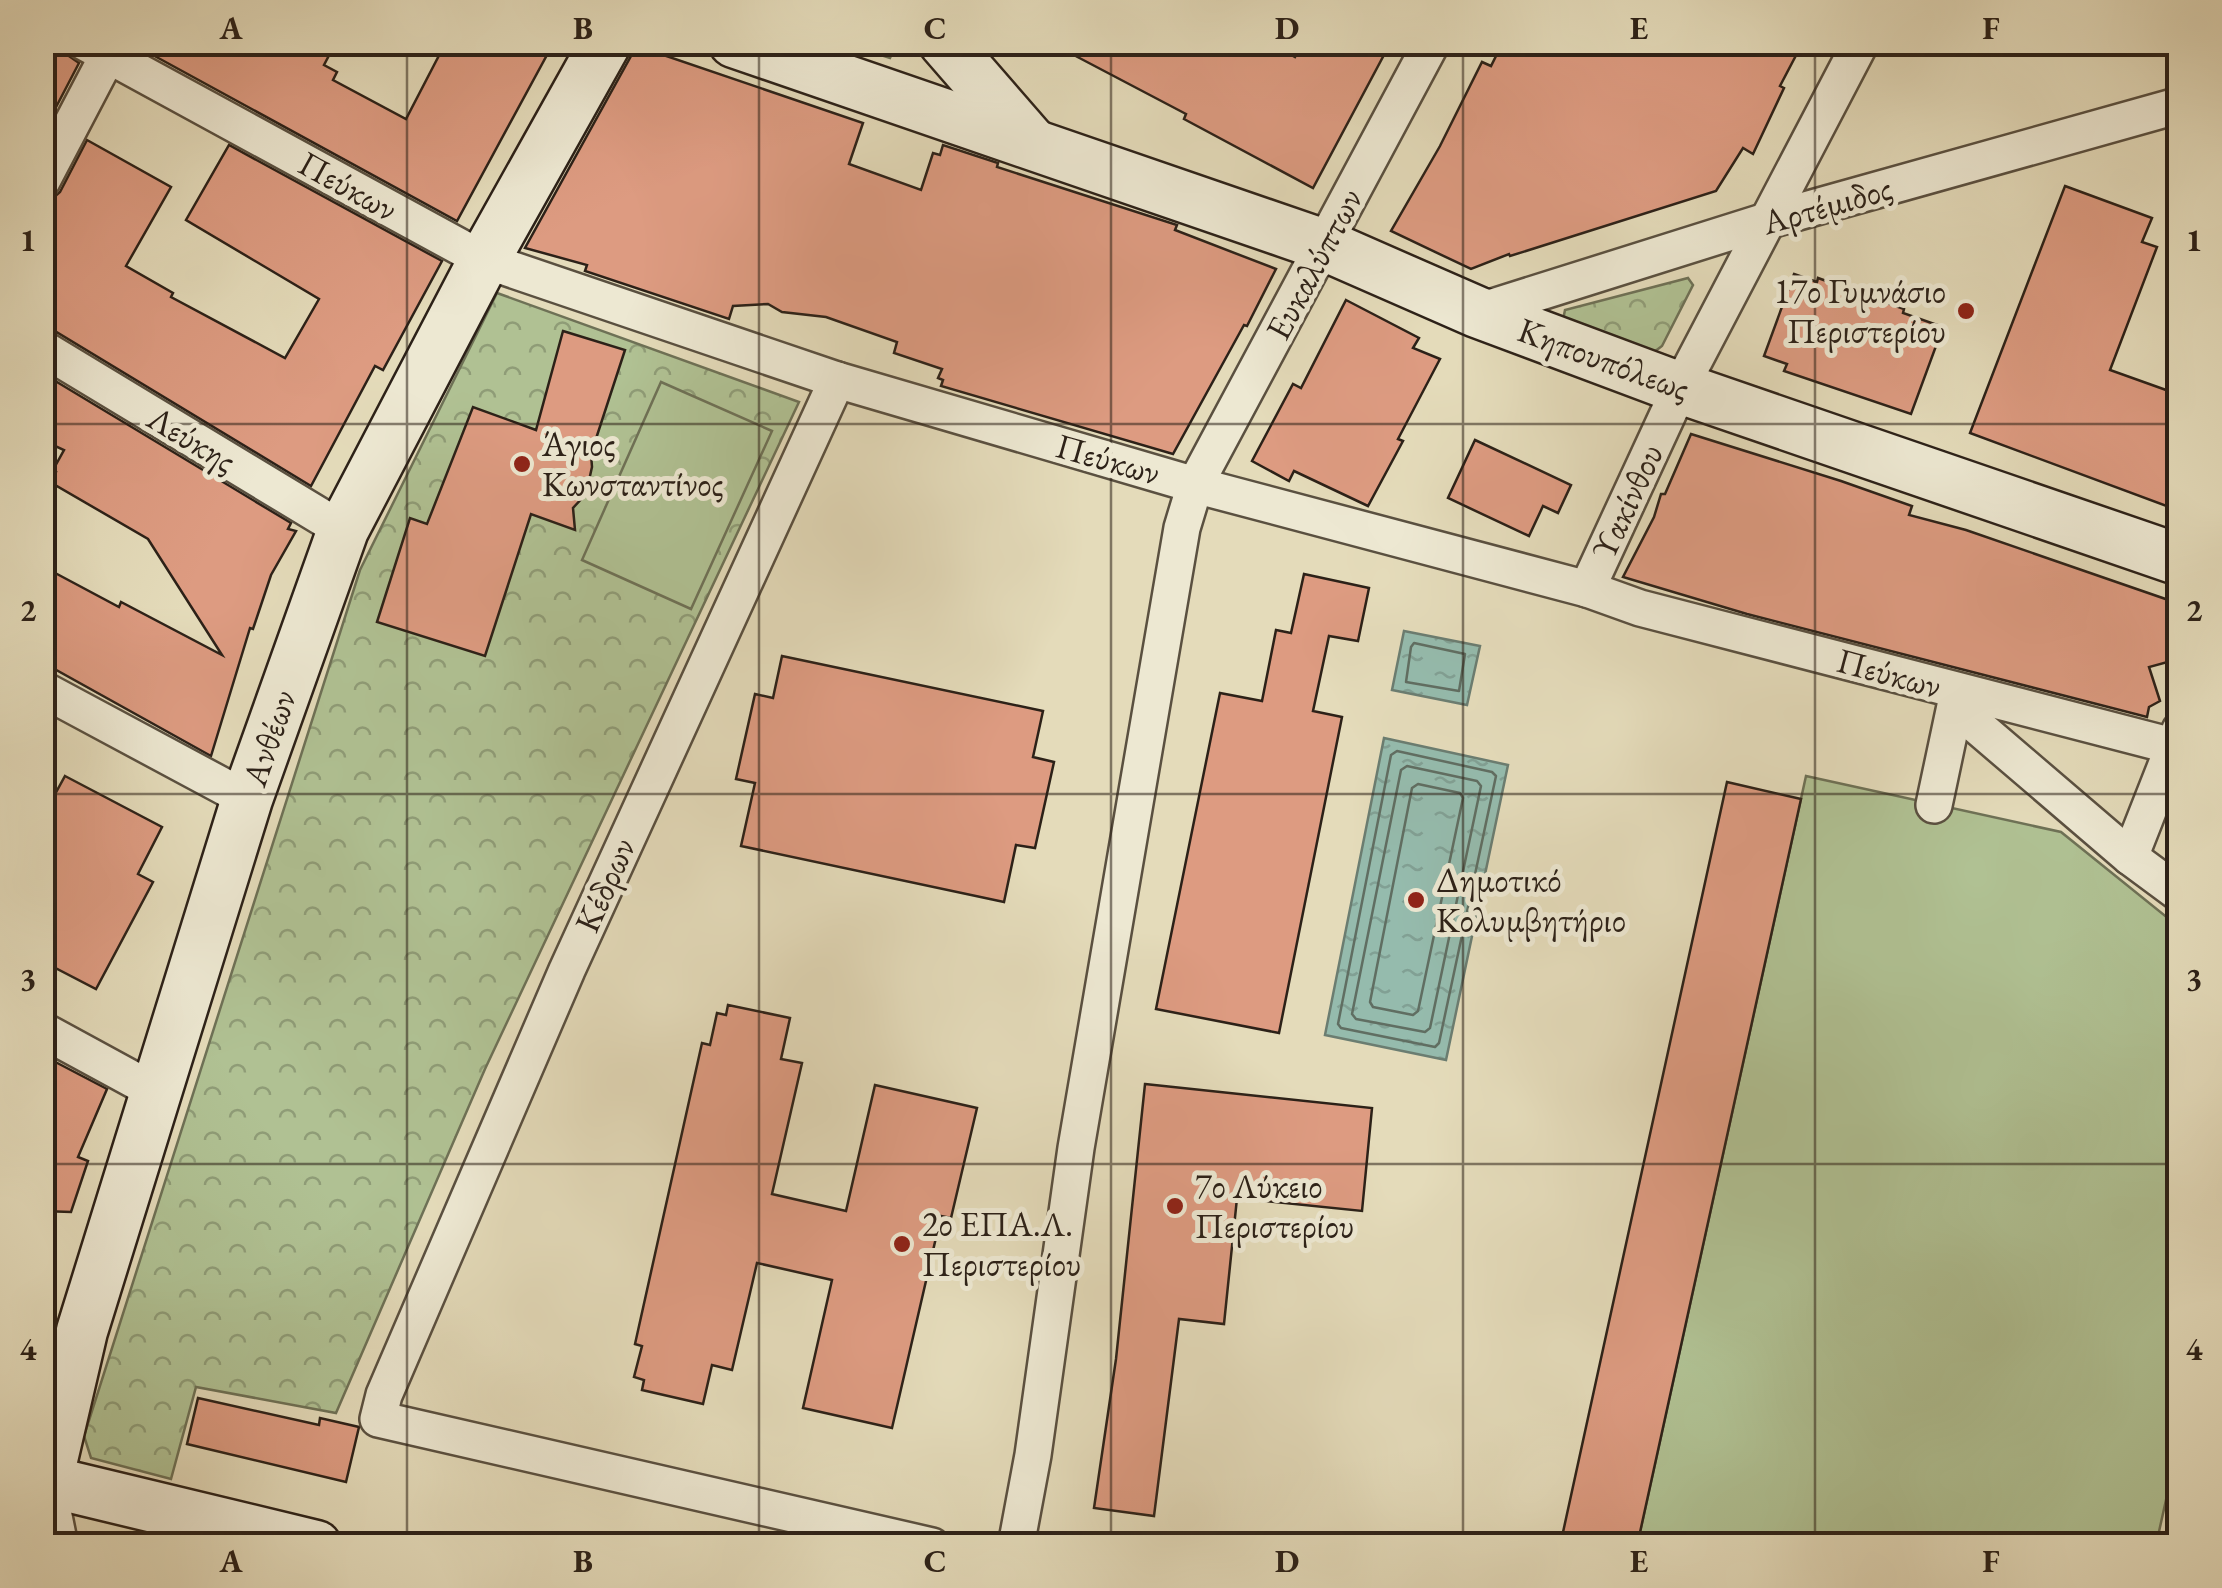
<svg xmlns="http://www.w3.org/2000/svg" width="2222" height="1588" font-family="'EB Garamond',serif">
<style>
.park{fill:url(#park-crowns);stroke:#6e7156;stroke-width:2.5}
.garden{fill:#b0c193;stroke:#6e7156;stroke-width:2.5}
.water{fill:url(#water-ripples);stroke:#6b7d71;stroke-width:2.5}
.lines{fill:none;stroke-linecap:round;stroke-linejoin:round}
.shore{stroke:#606e62;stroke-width:2.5}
.building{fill:#dd9b81;stroke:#2c2118;stroke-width:2.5}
.street-casing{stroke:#5a5040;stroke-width:40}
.secondary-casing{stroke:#2c2118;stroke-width:55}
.street{stroke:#ede8d2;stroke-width:35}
.secondary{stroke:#ede8d2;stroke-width:50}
.grid{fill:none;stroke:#2c2118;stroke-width:2.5;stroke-opacity:0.55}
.poi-dot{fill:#8f2418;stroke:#ede8d2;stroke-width:4}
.labels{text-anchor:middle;stroke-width:10;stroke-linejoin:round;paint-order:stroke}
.street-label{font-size:35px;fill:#2c2118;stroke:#ede8d2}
.poi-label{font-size:35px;fill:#2c2118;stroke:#ede8d2;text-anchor:start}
.neatline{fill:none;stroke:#2c2118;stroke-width:4}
.grid-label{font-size:32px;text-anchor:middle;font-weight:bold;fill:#2c2118}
</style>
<defs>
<pattern id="park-crowns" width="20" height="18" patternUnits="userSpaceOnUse" patternTransform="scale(2.5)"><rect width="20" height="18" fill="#b0c193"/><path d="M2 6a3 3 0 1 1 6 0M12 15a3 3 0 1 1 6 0" fill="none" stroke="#8f9c77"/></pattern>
<pattern id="water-ripples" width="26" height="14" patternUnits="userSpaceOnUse" patternTransform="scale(2.5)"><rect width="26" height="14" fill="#95bbad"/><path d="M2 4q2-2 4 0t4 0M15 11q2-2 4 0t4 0" fill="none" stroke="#81a094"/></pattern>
</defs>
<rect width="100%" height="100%" fill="#e4dbba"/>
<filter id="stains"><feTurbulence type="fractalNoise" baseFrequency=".002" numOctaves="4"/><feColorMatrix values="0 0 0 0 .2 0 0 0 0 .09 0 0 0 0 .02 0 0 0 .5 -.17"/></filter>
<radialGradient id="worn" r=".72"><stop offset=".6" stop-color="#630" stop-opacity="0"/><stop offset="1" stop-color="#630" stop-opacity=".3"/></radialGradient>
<g class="park">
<polygon points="843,43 887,43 895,47 890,58"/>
<polygon points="1688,278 1693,285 1662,346 1654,352 1563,320 1565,310"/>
<polygon points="497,293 799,402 485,1069 336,1413 196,1387 171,1479 91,1458 84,1436 360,570"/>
</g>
<g class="garden">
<polygon points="661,382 772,431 691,609 582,560"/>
<polygon points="1806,776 2061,832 2179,927 2180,1437 2156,1545 1637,1546"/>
</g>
<g class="water">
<polygon points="1404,631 1480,646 1467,705 1392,690"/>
<polygon points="1384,738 1508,765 1446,1060 1325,1035"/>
</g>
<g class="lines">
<g class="shore">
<polygon points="1414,643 1465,654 1459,691 1406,682 1411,647"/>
<polygon points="1397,751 1492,772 1496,776 1439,1043 1435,1047 1341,1028 1338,1024 1391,755"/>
<polygon points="1407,766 1477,781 1481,786 1430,1028 1425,1032 1356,1019 1352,1014 1401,770"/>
<polygon points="1418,784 1460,793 1463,798 1418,1011 1413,1015 1373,1007 1370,1002 1412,788"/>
</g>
</g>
<g class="building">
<polygon points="42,42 63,42 66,54 79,63 42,134"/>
<polygon points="129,42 336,42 324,65 337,72 333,80 406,119 446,42 554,42 457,221"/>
<polygon points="1049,42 1269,42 1295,57 1303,42 1365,42 1385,53 1313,188 1184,119 1186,114"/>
<polygon points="1503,42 1803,42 1780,86 1784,88 1753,154 1743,148 1716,191 1510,256 1509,254 1471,269 1391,231 1440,146 1482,62 1491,66"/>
<polygon points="634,45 863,123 849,164 921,190 933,153 940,155 943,145 998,163 997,167 1177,225 1175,230 1276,269 1247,326 1244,325 1173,454 941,386 943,380 938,378 942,369 894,353 897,342 826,317 782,312 768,304 733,306 729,319 585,271 587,265 525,248 631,56"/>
<polygon points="87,140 171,187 126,266 173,293 171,297 285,358 319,299 186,220 229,145 442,261 383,370 375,366 311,486 53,330 42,327 42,202 52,199 60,192"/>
<polygon points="2065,186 2152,218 2142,242 2157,247 2110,370 2180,395 2180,511 1970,433"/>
<polygon points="1794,274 1817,282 1818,278 1904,309 1903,313 1943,327 1911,414 1784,371 1787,364 1764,356"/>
<polygon points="1346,300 1419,338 1413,348 1440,359 1398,439 1403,441 1368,506 1294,471 1289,481 1252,461 1293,384 1301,388"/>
<polygon points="563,331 625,350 591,454 592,467 586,494 573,508 575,530 531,514 485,656 377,622 410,518 427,524 473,407 536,430"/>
<polygon points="42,373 291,523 288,529 296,531 271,575 253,629 250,628 211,756 42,662 42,566 119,607 121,602 222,655 148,539 50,482 56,472 53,470 64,450 42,440"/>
<polygon points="1691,434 1841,481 1912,506 1909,515 1966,530 2180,604 2180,644 2175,660 2149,667 2160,701 2149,707 2147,717 1747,614 1623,577 1654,517 1661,494 1665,494"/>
<polygon points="1475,440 1571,485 1558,513 1543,506 1529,536 1448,498"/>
<polygon points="1304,574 1369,588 1358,641 1329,636 1313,711 1342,717 1279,1033 1156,1009 1220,693 1262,701 1276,630 1291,633"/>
<polygon points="782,656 1043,711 1033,757 1054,762 1035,848 1016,845 1004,902 741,846 755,783 736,779 755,694 773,698"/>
<polygon points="65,776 162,827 138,874 153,882 96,989 42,961 42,818"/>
<polygon points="1727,782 1801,799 1637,1546 1560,1546"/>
<polygon points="728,1005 790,1018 781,1059 802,1063 772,1194 846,1211 875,1085 977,1108 951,1218 941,1216 892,1428 803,1408 832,1280 757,1263 732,1370 712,1365 703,1404 642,1390 644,1380 634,1377 642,1346 635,1344 702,1043 710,1045 717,1013 726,1015"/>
<polygon points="42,1055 107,1089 78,1157 88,1161 71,1212 42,1211"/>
<polygon points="1145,1084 1372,1108 1362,1211 1237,1198 1224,1324 1179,1319 1154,1516 1094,1508 1116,1359"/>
<polygon points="198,1398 319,1425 320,1418 359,1427 346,1482 187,1444"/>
</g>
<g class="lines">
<defs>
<g id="street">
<polyline points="84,42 484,260 837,380 1195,485 1587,589 1640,608 2180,748"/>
<polyline points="42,181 108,55"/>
<polyline points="1477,312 1766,221 2180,105"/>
<polyline points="42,348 343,530"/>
<polyline points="837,380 567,970 384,1395 378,1419 932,1546"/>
<polyline points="1587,589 1680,388 1861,42"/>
<polyline points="42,689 247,799"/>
<polyline points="1956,708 2130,857 2180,894"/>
<polyline points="1934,805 1958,692"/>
<polyline points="2130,857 2180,730"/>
<polyline points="42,1030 156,1092"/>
<polyline points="47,1481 60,1546"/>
<polyline points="1016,1546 1033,1455 1076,1148 1182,528 1195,485 1432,42"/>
</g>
<g id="secondary">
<polyline points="734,42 1324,245 1477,312 1680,388 2180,560"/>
<polyline points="944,42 1030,141"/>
<polyline points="42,1480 316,1546"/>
<polyline points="47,1481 82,1331 247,799 343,530 484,260 606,42"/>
</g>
</defs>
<use href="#street" class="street-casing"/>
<use href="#secondary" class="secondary-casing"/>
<use href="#street" class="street"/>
<use href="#secondary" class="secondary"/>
</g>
<path class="grid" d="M407,42V1546M759,42V1546M1111,42V1546M1463,42V1546M1815,42V1546M42,424H2180M42,794H2180M42,1164H2180"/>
<g class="poi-dot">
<circle cx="1966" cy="311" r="10"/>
<circle cx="522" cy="464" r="10"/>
<circle cx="1416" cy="900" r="10"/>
<circle cx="1175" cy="1206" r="10"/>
<circle cx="902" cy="1244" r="10"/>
</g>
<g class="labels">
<g class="street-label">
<text transform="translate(348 186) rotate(29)" y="12">Πεύκων</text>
<text transform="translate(1827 205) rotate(-16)" y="12">Αρτέμιδος</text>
<text transform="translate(1314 264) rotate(-62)" y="12">Ευκαλύπτων</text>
<text transform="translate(1604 359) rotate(20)" y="12">Κηπουπόλεως</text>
<text transform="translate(192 439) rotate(31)" y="12">Λεύκης</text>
<text transform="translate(1108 459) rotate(16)" y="12">Πεύκων</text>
<text transform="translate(1627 502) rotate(-65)" y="12">Υακίνθου</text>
<text transform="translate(1889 673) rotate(15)" y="12">Πεύκων</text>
<text transform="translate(269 738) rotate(-71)" y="12">Ανθέων</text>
<text transform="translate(605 885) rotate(-66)" y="12">Κέδρων</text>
</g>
<g class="poi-label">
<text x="1946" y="303" text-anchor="end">17ο Γυμνάσιο<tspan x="1946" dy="40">Περιστερίου</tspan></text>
<text x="542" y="456">Άγιος<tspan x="542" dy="40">Κωνσταντίνος</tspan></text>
<text x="1436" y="892">Δημοτικό<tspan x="1436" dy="40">Κολυμβητήριο</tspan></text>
<text x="1195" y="1198">7ο Λύκειο<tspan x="1195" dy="40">Περιστερίου</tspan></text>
<text x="922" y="1236">2ο ΕΠΑ.Λ.<tspan x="922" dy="40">Περιστερίου</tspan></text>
</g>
</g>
<rect width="2222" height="1588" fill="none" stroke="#e4dbba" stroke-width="110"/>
<rect x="55" y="55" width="2112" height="1478" class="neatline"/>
<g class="grid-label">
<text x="231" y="39">A</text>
<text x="583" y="39">B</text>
<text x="935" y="39">C</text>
<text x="1287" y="39">D</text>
<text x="1639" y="39">E</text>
<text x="1991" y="39">F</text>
<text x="28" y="251">1</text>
<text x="2194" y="251">1</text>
<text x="28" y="621">2</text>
<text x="2194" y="621">2</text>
<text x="28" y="990">3</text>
<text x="2194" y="990">3</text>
<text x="28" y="1360">4</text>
<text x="2194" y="1360">4</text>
<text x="231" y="1572">A</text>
<text x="583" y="1572">B</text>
<text x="935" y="1572">C</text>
<text x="1287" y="1572">D</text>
<text x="1639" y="1572">E</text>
<text x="1991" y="1572">F</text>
</g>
<rect width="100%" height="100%" filter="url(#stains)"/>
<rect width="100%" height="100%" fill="url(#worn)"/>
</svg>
